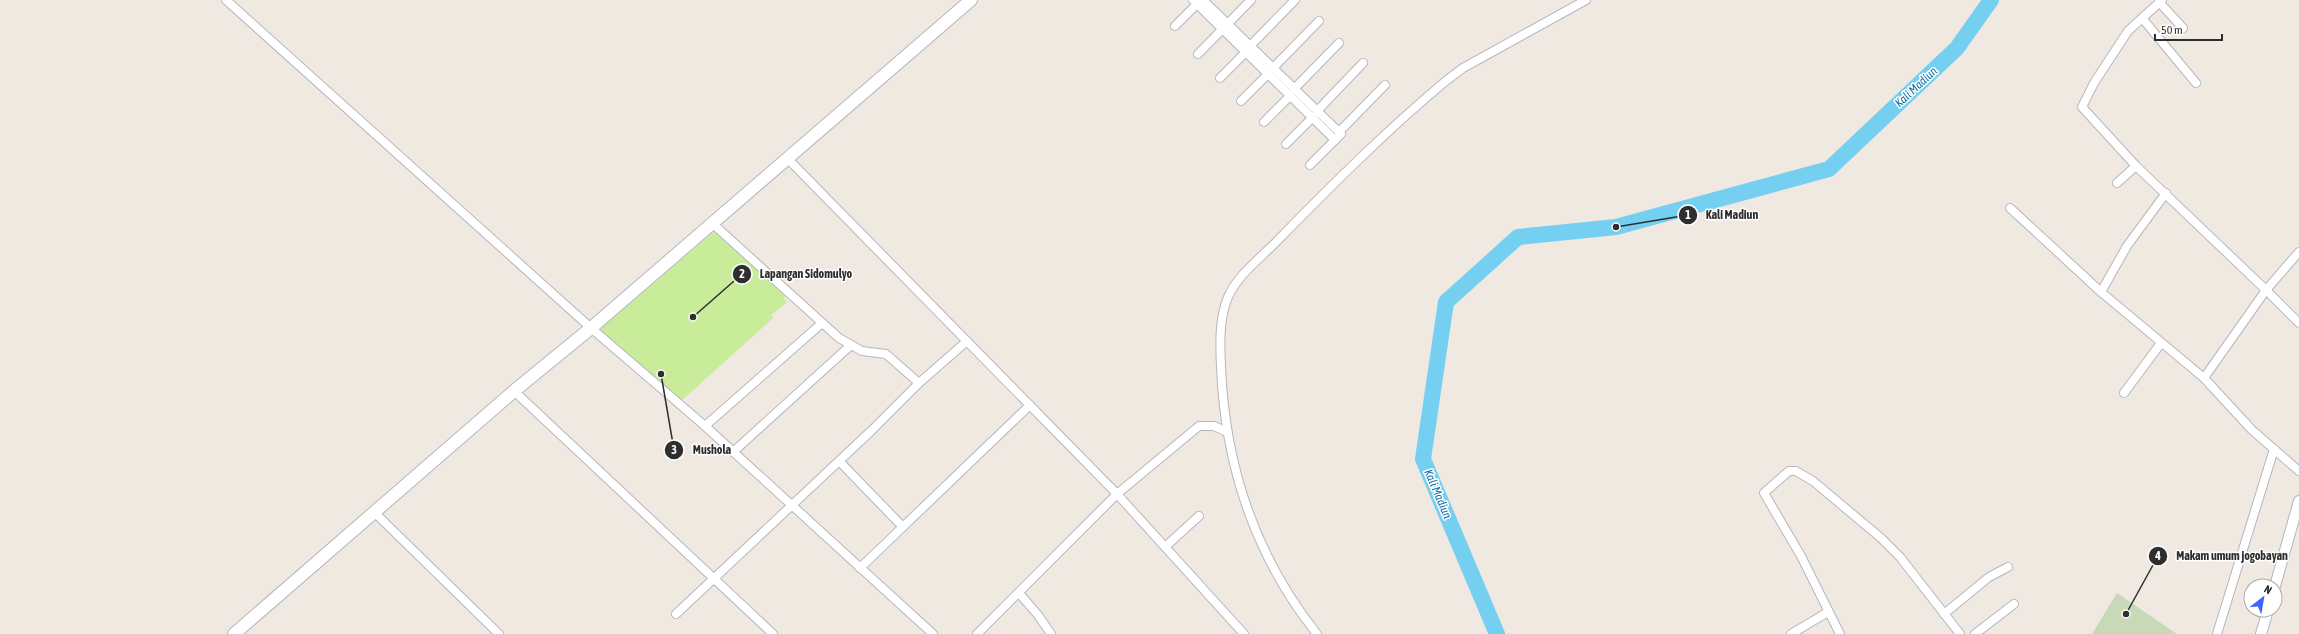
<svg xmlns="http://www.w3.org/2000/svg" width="2299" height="634" font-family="'Asap Condensed',sans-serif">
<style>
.cemetery{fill:#c8d9b8}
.pitch{fill:#c9ec9a}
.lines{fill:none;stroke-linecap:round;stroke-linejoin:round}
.river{stroke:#75cff0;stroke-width:16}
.minor-casing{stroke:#b4b7c1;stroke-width:10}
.tertiary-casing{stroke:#b4b7c1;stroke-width:12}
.secondary-casing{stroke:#b4b7c1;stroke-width:14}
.minor{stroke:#fff;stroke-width:8}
.tertiary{stroke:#fff;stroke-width:10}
.secondary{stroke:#fff;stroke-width:12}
.labels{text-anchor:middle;stroke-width:3;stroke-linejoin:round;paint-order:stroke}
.water-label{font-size:12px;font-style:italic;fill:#0d6fa3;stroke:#fff}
.leader{fill:none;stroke:#2e2e2e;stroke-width:1.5}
.callout-dot{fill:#2e2e2e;stroke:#fff;stroke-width:1.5}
.mark-label{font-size:12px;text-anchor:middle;font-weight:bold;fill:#fff}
.callout-label{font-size:12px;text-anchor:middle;font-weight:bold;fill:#2e2e2e;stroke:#fff;stroke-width:3;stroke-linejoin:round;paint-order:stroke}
</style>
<rect width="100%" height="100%" fill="#efe9e1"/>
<polygon class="cemetery" points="2117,593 2177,634 2092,634"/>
<polygon class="pitch" points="716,230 788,294 784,298 787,302 771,315 773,318 680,402 598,330"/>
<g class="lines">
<polyline class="river" points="1497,634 1423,459 1446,302 1518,237 1616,227 1829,169 1957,48 1991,0"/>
<defs>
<g id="minor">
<polyline points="226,0 591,328 705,426 933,634"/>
<polyline points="1193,0 1335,140"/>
<polyline points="1203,0 1339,132"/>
<polyline points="2162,0 2128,31 2094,83 2082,107 2136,166 2266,290 2299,323"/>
<polyline points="2159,2 2183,28"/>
<polyline points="2142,18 2196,83"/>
<polyline points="1175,26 1197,4"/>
<polyline points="1250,46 1295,0"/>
<polyline points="1198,54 1251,0"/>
<polyline points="1273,68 1319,21"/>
<polyline points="1220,78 1246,52"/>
<polyline points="1294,89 1339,43"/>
<polyline points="1241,101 1268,74"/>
<polyline points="1317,111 1363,63"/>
<polyline points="1264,122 1290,96"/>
<polyline points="1286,144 1313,117"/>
<polyline points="787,158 1117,494 1244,634"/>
<polyline points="1310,165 1341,134 1339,132 1385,85"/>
<polyline points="2117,183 2136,166"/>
<polyline points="2010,208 2101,292 2204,378 2252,430 2299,471"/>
<polyline points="712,223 839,338 862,351 886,354 919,383"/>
<polyline points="2101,292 2127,246 2166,193"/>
<polyline points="2204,378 2266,290 2299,252"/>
<polyline points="514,391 773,634"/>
<polyline points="2124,393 2161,343"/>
<polyline points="705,426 822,323"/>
<polyline points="733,452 851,345"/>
<polyline points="839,461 903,527"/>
<polyline points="375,513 499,634"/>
<polyline points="1166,546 1199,516"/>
<polyline points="860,568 1030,405"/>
<polyline points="1019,593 1038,615 1051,634"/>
<polyline points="676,614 871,431 919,383 967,341"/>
<polyline points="1944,614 1989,577 2008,567"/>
<polyline points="977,634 1117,494 1199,426 1214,426 1227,432"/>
<path d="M1317,634C1255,556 1225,465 1221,367C1220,345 1219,318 1228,297C1238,274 1262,257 1279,239C1333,184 1388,129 1447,80L1463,68L1586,0"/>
<polyline points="1791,634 1828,612"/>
<polyline points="1840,634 1801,556 1764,493 1789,471 1796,471 1813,481 1881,538 1900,557 1960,634"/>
<polyline points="1975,634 2014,604"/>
<polyline points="2217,634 2274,449"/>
</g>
<g id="tertiary">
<polyline points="2275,586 2299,501"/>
<polyline points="2261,634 2268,610"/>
</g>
<polyline id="secondary" points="234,634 514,391 591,328 971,0"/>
</defs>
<use href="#minor" class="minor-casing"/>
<use href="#tertiary" class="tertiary-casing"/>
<use href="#secondary" class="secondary-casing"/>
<use href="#minor" class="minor"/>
<use href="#tertiary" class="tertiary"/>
<use href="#secondary" class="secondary"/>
</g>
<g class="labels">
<g class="water-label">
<text transform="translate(1916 87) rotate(-43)" y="4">Kali Madiun</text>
<text transform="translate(1438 494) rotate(67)" y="4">Kali Madiun</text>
</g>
</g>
<path class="leader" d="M1616 227L1688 215M693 317L742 274M661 374L674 450M2126 614L2158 556"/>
<g class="callout-dot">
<circle cx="1616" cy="227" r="4"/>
<circle cx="693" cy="317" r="4"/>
<circle cx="661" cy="374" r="4"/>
<circle cx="2126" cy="614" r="4"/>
<circle cx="1688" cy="215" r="10"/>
<circle cx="742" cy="274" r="10"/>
<circle cx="674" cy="450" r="10"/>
<circle cx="2158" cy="556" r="10"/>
</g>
<g class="mark-label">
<text x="1688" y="219">1</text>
<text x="742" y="278">2</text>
<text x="674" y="454">3</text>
<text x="2158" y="560">4</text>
</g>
<g class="callout-label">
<text x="1732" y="219">Kali Madiun</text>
<text x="806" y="278">Lapangan Sidomulyo</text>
<text x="712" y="454">Mushola</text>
<text x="2232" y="560">Makam umum jogobayan</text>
</g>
<g transform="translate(2263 598) rotate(31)"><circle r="19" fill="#ffffff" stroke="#ababab"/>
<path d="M0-3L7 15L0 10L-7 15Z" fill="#4264fb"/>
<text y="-6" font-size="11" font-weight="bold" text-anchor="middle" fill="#2e2e2e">N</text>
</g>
<path d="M2155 34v6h67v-6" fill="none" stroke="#2e2e2e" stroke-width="2"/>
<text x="2161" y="34" font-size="12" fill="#2e2e2e" stroke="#ffffff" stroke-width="3" paint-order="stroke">50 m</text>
</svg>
